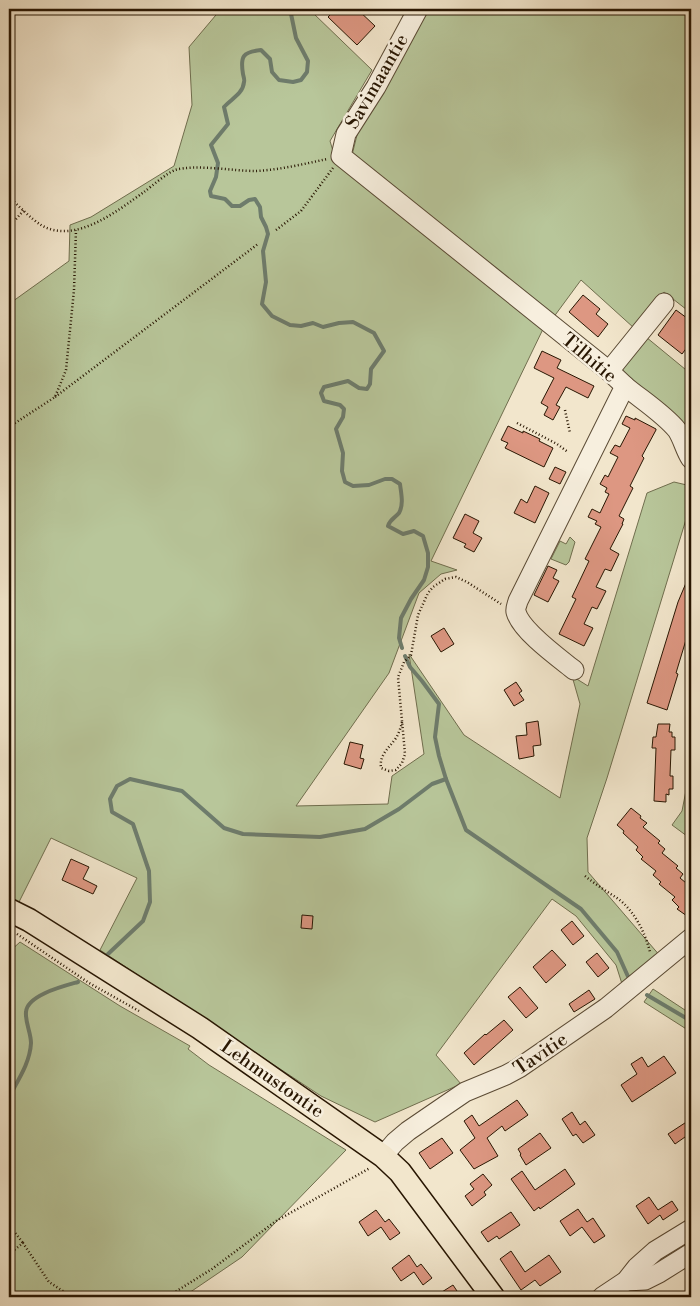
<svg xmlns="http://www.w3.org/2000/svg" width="700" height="1306" font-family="'Libre Bodoni',serif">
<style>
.green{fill:#b8c69a;stroke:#706e4e}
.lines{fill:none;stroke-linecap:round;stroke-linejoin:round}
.stream{stroke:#6e7c6c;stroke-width:4}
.building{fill:#dd9782;stroke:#281602}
.minor-casing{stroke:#5a4a34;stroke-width:21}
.major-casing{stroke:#281602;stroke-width:25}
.path{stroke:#281602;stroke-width:2.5;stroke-dasharray:1 2.5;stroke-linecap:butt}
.minor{stroke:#f7efde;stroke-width:19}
.major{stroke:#f2e6cc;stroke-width:22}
.labels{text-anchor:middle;stroke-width:5;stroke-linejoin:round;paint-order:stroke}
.street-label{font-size:19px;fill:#281602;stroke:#f7efde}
</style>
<rect width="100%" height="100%" fill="#f2e6cc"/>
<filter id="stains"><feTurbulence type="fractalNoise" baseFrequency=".004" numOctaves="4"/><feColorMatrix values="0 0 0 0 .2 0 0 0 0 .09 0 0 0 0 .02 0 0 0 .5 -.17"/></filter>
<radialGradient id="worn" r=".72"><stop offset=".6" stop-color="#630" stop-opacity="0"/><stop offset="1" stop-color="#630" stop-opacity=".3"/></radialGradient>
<g class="green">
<polygon points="221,9 315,9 313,13 372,70 330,141 336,161 544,327 431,561 457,570 441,574 419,593 389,673 296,806 388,804 392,776 424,754 409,654 464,735 560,798 580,704 572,676 588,686 647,493 674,482 691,486 691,503 607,778 587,838 588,872 661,957 623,987 616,965 576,916 552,899 436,1055 461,1084 375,1122 321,1096 100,950 137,878 51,838 18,904 9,899 9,304 69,261 70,225 91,217 174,166 192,105 189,47"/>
<polygon points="428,9 691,9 691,313 664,292 634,328 581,280 553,318 352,155 358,131"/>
<polygon points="646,337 691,374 691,436 673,415 616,369"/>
<polygon points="570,537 575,542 569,562 566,565 551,559 560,541 566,544"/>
<polygon points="691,740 691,839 672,825 682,811 689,775 688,754"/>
<polygon points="20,942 120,1006 190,1046 188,1049 209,1065 346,1150 242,1257 183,1297 9,1297 9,952"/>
<polygon points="653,989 691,1014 691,1032 644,1002"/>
</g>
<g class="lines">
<g class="stream">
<path d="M290,9L296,38L308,61L307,72L301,80L293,82L279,80L272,72L270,59L261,50C243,52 240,56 243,74C243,75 245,80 244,82C243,94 231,99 224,107L228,124L211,145L218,163L216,177L210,191L211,196L225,199L232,206H240L249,200L255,199L260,207L261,217L266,227L268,234L263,251L266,282L262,304L272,316L290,325L301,326L313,323L323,327L339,323L353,322L374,333L384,351L371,369L370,384L367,389L359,388L348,381L324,387L321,393L324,401L340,405L344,409L343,417L336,429L343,453L342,471L345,482L353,486L369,485L385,479H392L400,484C401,493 404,504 399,513C395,518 390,519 388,526L403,534L414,531L423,536L428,553V567L424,580L411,599L401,618L399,638L402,648"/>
<polyline points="405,656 410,667 422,681 439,704 435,737 439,756 446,779 466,830 581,909 617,952 630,981"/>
<polyline points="108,954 143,921 150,902 149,871 133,824 112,812 110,799 117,786 130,779 182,791 224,828 243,834 320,837 365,829 399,809 432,784 446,779"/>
<polyline points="647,995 691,1021"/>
<path d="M9,1097C18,1080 30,1063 31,1043C31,1033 25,1022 26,1012C27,995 64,986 78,982"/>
</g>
</g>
<g class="building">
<polygon points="336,9 357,9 375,26 357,45 328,17"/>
<polygon points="583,295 600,309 596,314 608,324 598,337 569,312"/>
<polygon points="676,310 691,321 691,342 682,354 658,335"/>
<polygon points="542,351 561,360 557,368 594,386 588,398 566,387 556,405 560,407 553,420 544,415 548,407 541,403 554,378 534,368"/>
<polygon points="626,416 635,420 635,418 656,429 656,430 642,456 644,458 630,486 633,488 619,516 624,519 622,524 623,524 610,549 619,554 611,571 605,569 596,587 606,591 597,609 592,607 584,624 593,628 584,646 559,634 576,599 572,597 589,561 585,559 601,527 595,524 597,521 588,517 592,509 600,513 609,494 605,492 607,488 600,484 605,475 608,477 618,457 610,453 615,445 620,447 630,428 622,424"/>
<polygon points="508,426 523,433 523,431 540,439 539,441 553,448 544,467 505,448 508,443 501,440"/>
<polygon points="555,467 566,472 560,484 549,479"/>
<polygon points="535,486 549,493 535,523 514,513 521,499 527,503"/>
<polygon points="465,514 479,521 473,533 482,538 474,552 464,547 466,544 453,538"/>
<polygon points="548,566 557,570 553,578 559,581 548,602 534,595"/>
<polygon points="691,571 691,631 689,630 676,673 678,674 667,710 647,703 678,602"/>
<polygon points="444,628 454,644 441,652 431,636"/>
<polygon points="516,682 522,691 519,693 524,700 514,706 504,690"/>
<polygon points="538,721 541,745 533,746 534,756 519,759 516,736 527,735 526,723"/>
<polygon points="658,724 670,724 669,732 672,732 672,737 675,737 675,750 671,750 670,776 673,776 673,789 669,789 669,795 666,794 666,802 654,801 656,748 652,748 653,737 656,737"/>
<polygon points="350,742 363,745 360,758 364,759 361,769 344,764"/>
<polygon points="631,808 641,816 640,818 647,823 643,827 660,841 658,843 665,849 662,853 678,866 676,868 683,874 680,878 691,887 691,911 687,916 677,909 679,907 672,900 675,897 659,884 661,882 653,875 656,871 641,859 643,857 636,850 638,847 623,833 624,831 617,825"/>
<polygon points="71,859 89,867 83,879 97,886 93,894 62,880"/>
<polygon points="302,915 313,916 312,929 301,928"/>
<polygon points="572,921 584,936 573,945 561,930"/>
<polygon points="552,950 566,965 546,983 533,967"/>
<polygon points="597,953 609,968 598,977 586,962"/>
<polygon points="520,987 538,1008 526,1018 508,997"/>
<polygon points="589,990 595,999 574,1012 569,1004"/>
<polygon points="504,1020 513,1030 474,1065 464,1053 485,1034 486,1035"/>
<polygon points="664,1056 676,1073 632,1102 621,1085 637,1074 631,1064 642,1057 648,1067"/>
<polygon points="517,1100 528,1115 505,1131 502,1126 487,1138 498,1156 474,1169 460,1150 475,1138 464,1121 472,1115 479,1126"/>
<polygon points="572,1112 580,1125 585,1121 595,1135 583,1143 576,1134 573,1136 562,1119"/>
<polygon points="691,1119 691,1147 685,1137 675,1144 668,1134"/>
<polygon points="540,1133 551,1148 526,1165 520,1155 521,1154 518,1149"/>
<polygon points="442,1138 453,1153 430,1169 419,1153"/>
<polygon points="565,1169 575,1184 540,1209 539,1207 534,1211 511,1179 522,1171 535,1190"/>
<polygon points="483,1174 492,1185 484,1192 486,1195 472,1206 465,1196 474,1189 470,1184"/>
<polygon points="649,1197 658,1210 672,1201 678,1210 663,1220 660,1215 648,1224 636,1206"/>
<polygon points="578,1209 587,1222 593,1218 605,1236 594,1243 582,1227 570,1236 560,1221"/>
<polygon points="376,1210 385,1222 389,1219 400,1233 390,1240 381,1227 368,1236 359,1222"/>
<polygon points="511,1212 520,1225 499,1239 497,1236 488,1242 481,1232"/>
<polygon points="511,1251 525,1272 549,1255 561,1272 540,1286 535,1280 521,1290 500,1259"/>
<polygon points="409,1255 417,1267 421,1264 432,1278 423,1285 414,1272 401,1281 392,1268"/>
<polygon points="453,1285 461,1297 434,1297"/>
</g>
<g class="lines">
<defs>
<g id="minor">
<path d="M418,9L376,87L346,134L341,156L609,371L625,386L518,601C517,605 515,609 516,612C521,631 559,658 574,670"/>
<polyline points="609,371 664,303"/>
<path d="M625,386C642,400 664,414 677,430C683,439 685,450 691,459"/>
<polyline points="383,1156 395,1142 408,1131 465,1092 506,1075 519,1068 606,1008 691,938"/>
<polyline points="626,1281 645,1280 659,1273 691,1253"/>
<polyline points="602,1297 626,1281 637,1267 655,1251 691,1229"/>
</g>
<polyline id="major" points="9,910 29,920 200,1028 383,1156 400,1172 493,1297"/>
</defs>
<use href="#minor" class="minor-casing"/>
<use href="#major" class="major-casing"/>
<g class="path">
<path d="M9,197C18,205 31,219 41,225C75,245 117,211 144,192C152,186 167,173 175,170C195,164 234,171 255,171C279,170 304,164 327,159"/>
<polyline points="9,227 24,210"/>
<polyline points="276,230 301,211 333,168"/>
<polyline points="55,397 258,244"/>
<polyline points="565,410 570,433"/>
<polyline points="517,423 557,444 568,452"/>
<polyline points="9,427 55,397 66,370 74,290 76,230"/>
<path d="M402,722C401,727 399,733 396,738C389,748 379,755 381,768L389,771L396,770L402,763L405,754L398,677L404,662L411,655L418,615L428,593L433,587L445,579L456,577L467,582L501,604"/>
<path d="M585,876C595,884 606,891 617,898C634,910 645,932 650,952"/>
<polyline points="17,934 89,983 139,1011"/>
<polyline points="9,1225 23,1243"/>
<polyline points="9,1254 23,1243 49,1282 72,1297"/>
<polyline points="167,1297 212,1269 276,1221 370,1168"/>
</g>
<use href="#minor" class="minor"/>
<use href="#major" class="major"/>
</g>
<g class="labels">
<g class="street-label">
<text transform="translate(376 81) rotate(-60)" y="7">Savimaantie</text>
<text transform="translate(590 357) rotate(40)" y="7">Tilhitie</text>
<text transform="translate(540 1053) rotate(-34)" y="7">Tavitie</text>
<text transform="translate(273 1078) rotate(35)" y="7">Lehmustontie</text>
</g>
</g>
<rect width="700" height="1306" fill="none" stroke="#f2e6cc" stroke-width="30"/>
<rect x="10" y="10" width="680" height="1286" fill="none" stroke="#281602" stroke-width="2.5"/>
<rect x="15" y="15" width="670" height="1276" fill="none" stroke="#281602"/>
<rect width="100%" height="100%" filter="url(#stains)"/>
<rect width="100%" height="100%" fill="url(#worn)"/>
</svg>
